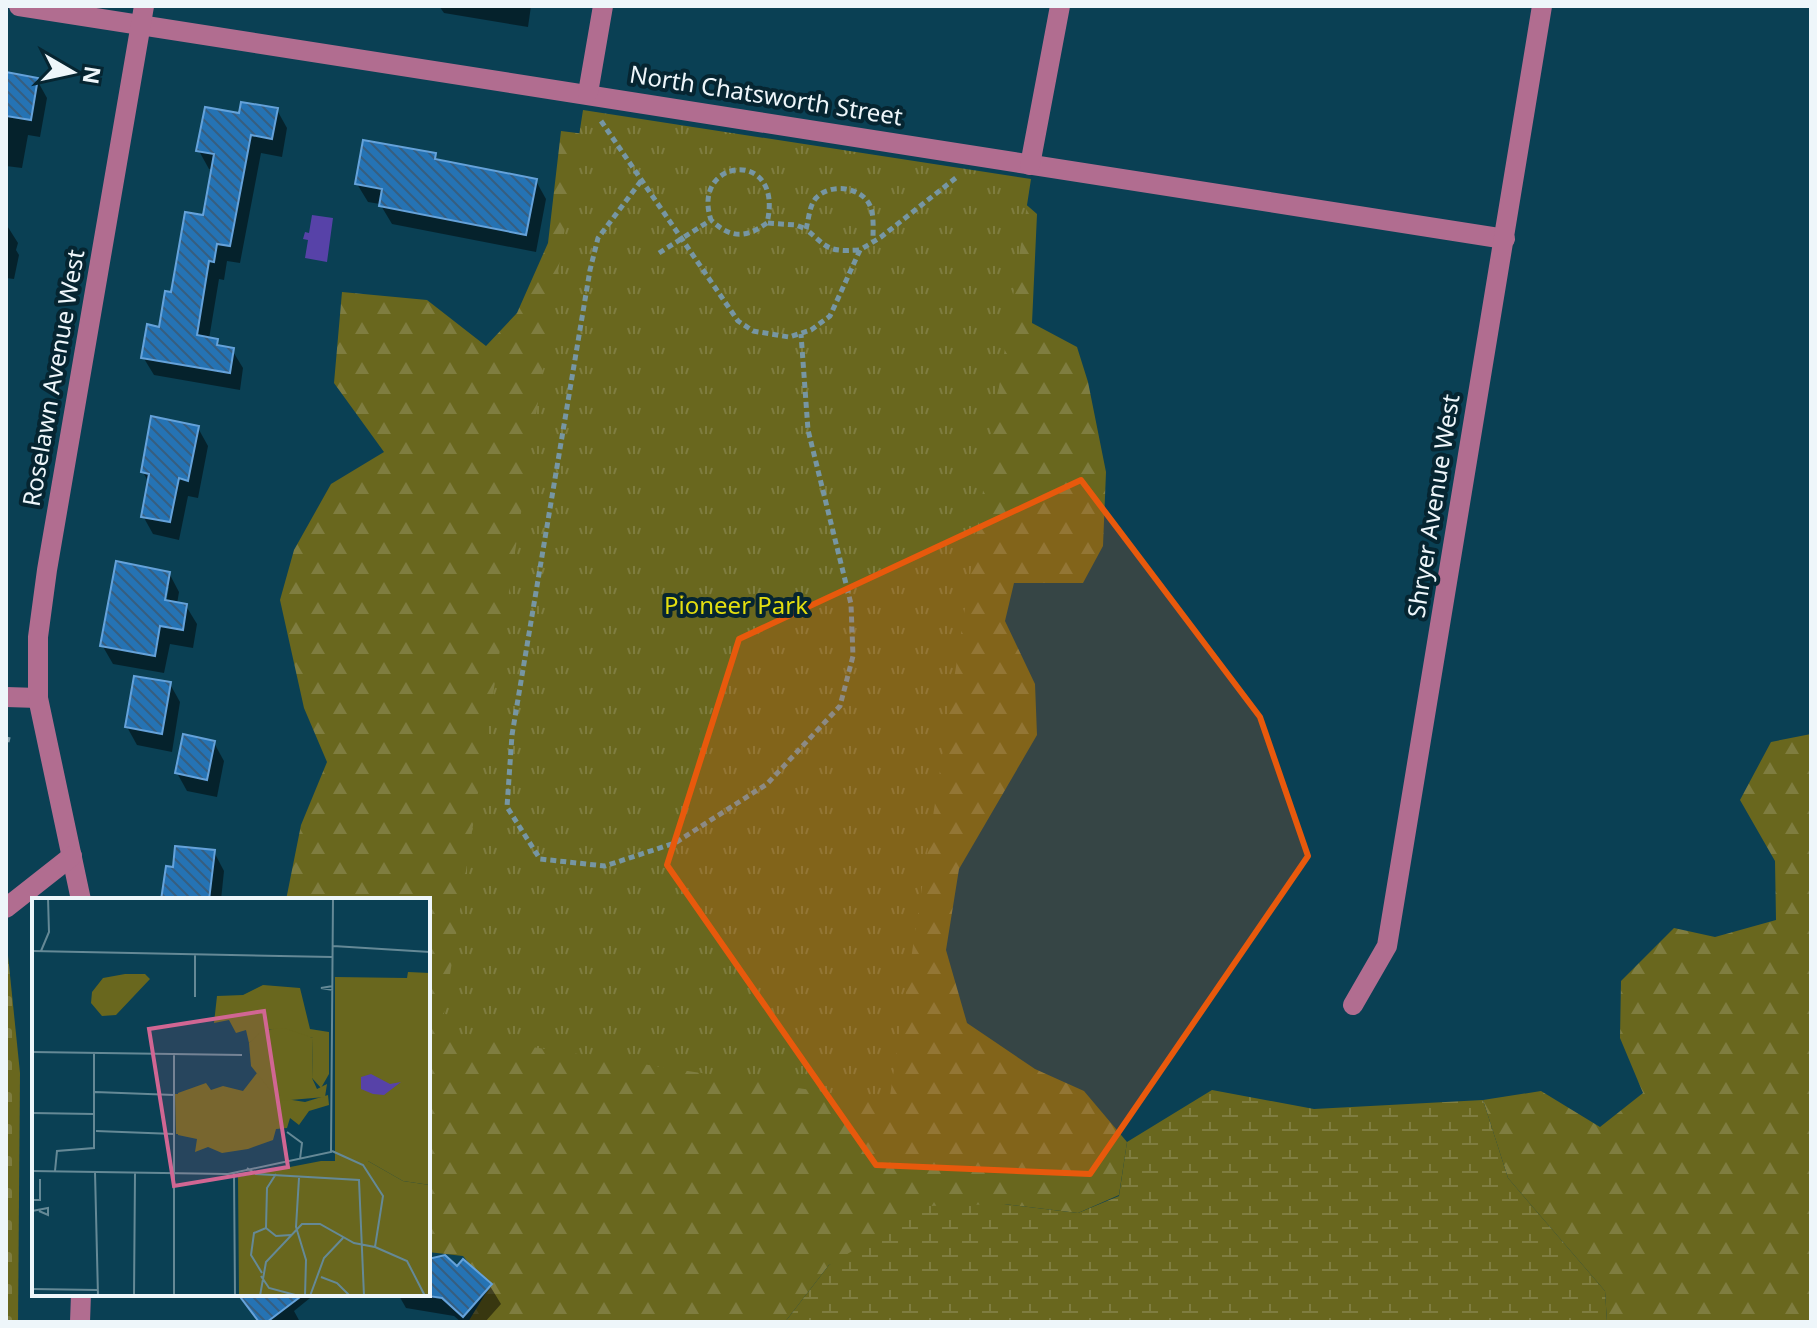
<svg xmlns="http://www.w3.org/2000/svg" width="1817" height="1328" font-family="'Noto Sans',sans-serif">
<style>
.forest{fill:url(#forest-firs)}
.wetland{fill:url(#wetland-marsh)}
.cemetery{fill:url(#cemetery-stones)}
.park{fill:url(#park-tufts)}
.water{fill:#5742a8}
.shadow{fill:#0007;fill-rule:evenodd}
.building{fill:url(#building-back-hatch);stroke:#65a2da;stroke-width:2}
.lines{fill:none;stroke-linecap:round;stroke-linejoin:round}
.path{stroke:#7696a3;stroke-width:5;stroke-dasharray:6 4;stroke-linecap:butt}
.minor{stroke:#b16d90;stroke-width:20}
.marked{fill:#e8590c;fill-opacity:0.2;stroke:#e8590c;stroke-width:6;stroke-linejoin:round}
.labels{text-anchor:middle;stroke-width:8;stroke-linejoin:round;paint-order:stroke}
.street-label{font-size:24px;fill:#eef6fa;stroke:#062531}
.park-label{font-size:24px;fill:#e3de10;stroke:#062531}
.inset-road{fill:none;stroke:#658996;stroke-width:2}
.view{fill:#d16693;fill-opacity:0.15;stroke:#d16693;stroke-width:4}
.inset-edge{fill:none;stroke:#eef6fa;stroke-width:4}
</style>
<defs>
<pattern id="forest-firs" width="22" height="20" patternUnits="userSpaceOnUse" patternTransform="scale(2)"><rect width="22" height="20" fill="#69671e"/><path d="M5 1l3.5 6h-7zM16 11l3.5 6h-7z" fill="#7f7d40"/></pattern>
<pattern id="wetland-marsh" width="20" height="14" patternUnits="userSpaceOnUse" patternTransform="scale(2)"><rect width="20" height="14" fill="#69671e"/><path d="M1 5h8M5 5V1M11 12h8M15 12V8" fill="none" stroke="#7f7d40"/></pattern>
<pattern id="cemetery-stones" width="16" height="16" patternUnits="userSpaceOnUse" patternTransform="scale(2)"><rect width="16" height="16" fill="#69671e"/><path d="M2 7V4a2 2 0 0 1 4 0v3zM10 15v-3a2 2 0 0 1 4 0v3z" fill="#7f7d40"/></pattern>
<pattern id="park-tufts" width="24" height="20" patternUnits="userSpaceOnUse" patternTransform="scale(2)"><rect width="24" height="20" fill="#69671e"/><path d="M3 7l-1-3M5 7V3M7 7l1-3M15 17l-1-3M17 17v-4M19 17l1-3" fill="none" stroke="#7f7d40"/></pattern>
<pattern id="building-back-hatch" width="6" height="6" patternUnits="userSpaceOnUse" patternTransform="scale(2)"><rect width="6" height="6" fill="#2573b4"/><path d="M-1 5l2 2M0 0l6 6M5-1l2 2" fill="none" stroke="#365e80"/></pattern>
</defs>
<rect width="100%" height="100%" fill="#0a4054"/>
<g class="forest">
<polygon points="561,131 1005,186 1037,214 1032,323 1077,347 1088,382 1106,472 1103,546 1083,583 1014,583 1005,621 1035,684 1037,735 959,869 946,950 967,1023 1035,1069 1084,1091 1127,1142 1119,1195 1078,1213 1004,1204 829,1265 785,1322 468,1322 489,1288 463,1256 428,1252 428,900 286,900 301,825 327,762 304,708 280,600 294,550 331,484 384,452 334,383 342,292 427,300 486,346 517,313 548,243"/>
<polygon points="1811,734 1811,1322 1607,1322 1605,1291 1508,1178 1483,1100 1541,1091 1600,1127 1643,1093 1620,1038 1621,981 1674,928 1715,937 1776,920 1775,861 1740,800 1771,742"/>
</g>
<polygon class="wetland" points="1212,1090 1314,1109 1483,1100 1508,1178 1605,1291 1607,1322 785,1322 829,1265 927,1206 1004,1204 1078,1213 1119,1196 1127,1142"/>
<polygon class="cemetery" points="6,936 20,1073 18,1322 6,1322"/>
<polygon class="park" points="583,110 1031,179 889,1102 441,1033"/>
<polygon class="water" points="312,215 333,218 327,262 305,258 308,240 303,239 305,232 309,233"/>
<g class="shadow">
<polygon points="439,6 531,6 528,27 444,13"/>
<polygon points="6,74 37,80 47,98 40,137 28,135 22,168 6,166"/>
<polygon points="277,110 287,128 282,157 261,153 240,263 227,261 224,280 219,279 209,339 217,341 221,348 232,350 243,368 240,390 154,375 143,357 161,329 204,218 213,170 209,169 199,151 241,116"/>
<polygon points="435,155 438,162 536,181 546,199 536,252 392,224 380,204 368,202 357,184"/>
<polygon points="6,224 18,243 16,250 19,255 14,279 6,278"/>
<polygon points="198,428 208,446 198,498 188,496 179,540 153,534 143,516 149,483 143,472"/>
<path d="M169,573L179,592L177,604L186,606L197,624L193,648L170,644L164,673L113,664L102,645ZM165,587H169L165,610L161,609Z"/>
<polygon points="170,684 180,702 172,752 137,745 127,727"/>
<polygon points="214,743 224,761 217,797 187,791 177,773"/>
<polygon points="214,852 224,871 221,900 163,900 174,869"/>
<polygon points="428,1258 457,1269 490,1286 501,1304 485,1322 461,1322 454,1316 406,1308 398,1294 428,1294"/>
<polygon points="238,1294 315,1294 294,1311 300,1322 258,1322"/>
</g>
<g class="building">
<polygon points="6,72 38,78 31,120 6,116"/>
<polygon points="241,102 278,108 272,139 251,135 230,246 217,244 214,262 209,261 197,335 218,339 217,345 234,348 230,373 141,358 147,324 159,327 165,291 171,292 185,212 203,215 214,154 196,151 205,107 239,113"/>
<polygon points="363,140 436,153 435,159 537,179 526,235 379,206 382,189 355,184"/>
<polygon points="151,416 199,426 188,481 179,478 170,522 141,517 149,474 141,472"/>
<polygon points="116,561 170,572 165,600 187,604 183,630 160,626 155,656 100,646"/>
<polygon points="134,676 171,682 162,734 125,727"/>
<polygon points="183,734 215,741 207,780 175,773"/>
<polygon points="175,846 215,850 209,900 161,900 166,866 173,867"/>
<polygon points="445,1255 457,1266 463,1259 492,1284 463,1317 442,1298 428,1296 428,1259"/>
<polygon points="238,1294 304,1294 267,1322 259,1322"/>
</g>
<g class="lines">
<g class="path">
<polyline points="601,121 738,321 753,331 789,337 811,330 830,316 860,250 881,237 957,177"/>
<polyline points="641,181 598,238 590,270 512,735 507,807 540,859 605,866 675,843 767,784 840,706 853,656 851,604 808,430 801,334"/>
<polyline points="768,223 796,225 806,229"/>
<path d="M859,250C827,252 828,248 806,229C809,219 809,206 816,198C831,182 864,187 871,208C874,218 873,230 873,240"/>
<path d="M659,253L711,220C690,158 785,147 767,223C746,238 731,239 711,220"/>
<polyline points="6,739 10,740"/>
</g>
<g class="minor">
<polyline points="19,6 1505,239"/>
<polyline points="588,93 603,6"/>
<polyline points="1030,165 1060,6"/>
<polyline points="6,697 38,698"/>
<polyline points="81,900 38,698 38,637 47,570 144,6"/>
<polyline points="6,908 72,856"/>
<polyline points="1353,1005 1387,946 1542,6"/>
<polyline points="80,1322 81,1294"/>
</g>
</g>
<path class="marked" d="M1081,480L1260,717L1308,856L1090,1174L876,1165L667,865L739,639Z"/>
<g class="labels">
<g class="street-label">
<text transform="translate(766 96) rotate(9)" y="8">North Chatsworth Street</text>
<text transform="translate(54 378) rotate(-80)" y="8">Roselawn Avenue West</text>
<text transform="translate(1434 506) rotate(-81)" y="8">Shryer Avenue West</text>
</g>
<g class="park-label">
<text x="736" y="614">Pioneer Park</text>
</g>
</g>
<g transform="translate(32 898)">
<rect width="398" height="398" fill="#0a4054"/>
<path d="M231,87L268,90L278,131L297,134V176L289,190L280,180L281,140L237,131L217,145L214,132L204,135L197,122L182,125L185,98L211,97ZM225,175L254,201L273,204L296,197L297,207L277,213L267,227L258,220L255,230L244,231L241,242L216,251L190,255L176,249L163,254L165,241L146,237V195L174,185L179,192L191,188L211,193Z" fill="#69671e"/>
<path d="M93,76H113L118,81L84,117L70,118L59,105L60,94L71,80ZM252,130L281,140L280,180L285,191L295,186L293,199L247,203L219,168L217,145L231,132Z" fill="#69671e"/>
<path d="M289,263H336L371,283L398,287V398H207L206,279Z" fill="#69671e"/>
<path d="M376,74L398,75V287L371,283L336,263H303V79L375,80ZM143,196H225V236H144Z" fill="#69671e"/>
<path d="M339,176L358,186L369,184L352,197L341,196L329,191V179Z" fill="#5742a8"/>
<path class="inset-road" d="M301,48L398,54M0,53L300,59M9,53L17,34L16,0M163,57V99M301,88L289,90L301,92M0,154L210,157M63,194L142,197M0,215L62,216M64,233L142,236M255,234L270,245L268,261M215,270L224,276L327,282L332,398M0,273L196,276L299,254L301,0M23,273L25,253L62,250V155M63,274L66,398M202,275L203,398M244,276L235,290L234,330L244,338L259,337M267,280L264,329L274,362L273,398M0,302H8V281M0,313L16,310V317L7,313M343,349L375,363L393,398M230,375L219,357L222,335L234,330M229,378L237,390L267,398M289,379L305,385L318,398M0,391L66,392M102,398L103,275M142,398V155M228,398L234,364L270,326H288L322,345L343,349L351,298L331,267L300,253M278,398L292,360L311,340"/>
<path class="view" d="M232,113L256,269L142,288L117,131Z"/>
<rect width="398" height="398" class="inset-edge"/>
</g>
<rect width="1817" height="1328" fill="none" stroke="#eef6fa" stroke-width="16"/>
<g transform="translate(72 72) rotate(99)" stroke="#062531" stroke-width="6" paint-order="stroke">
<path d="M0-6L14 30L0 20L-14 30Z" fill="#eef6fa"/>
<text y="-12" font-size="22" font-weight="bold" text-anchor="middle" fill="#eef6fa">N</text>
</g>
</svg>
